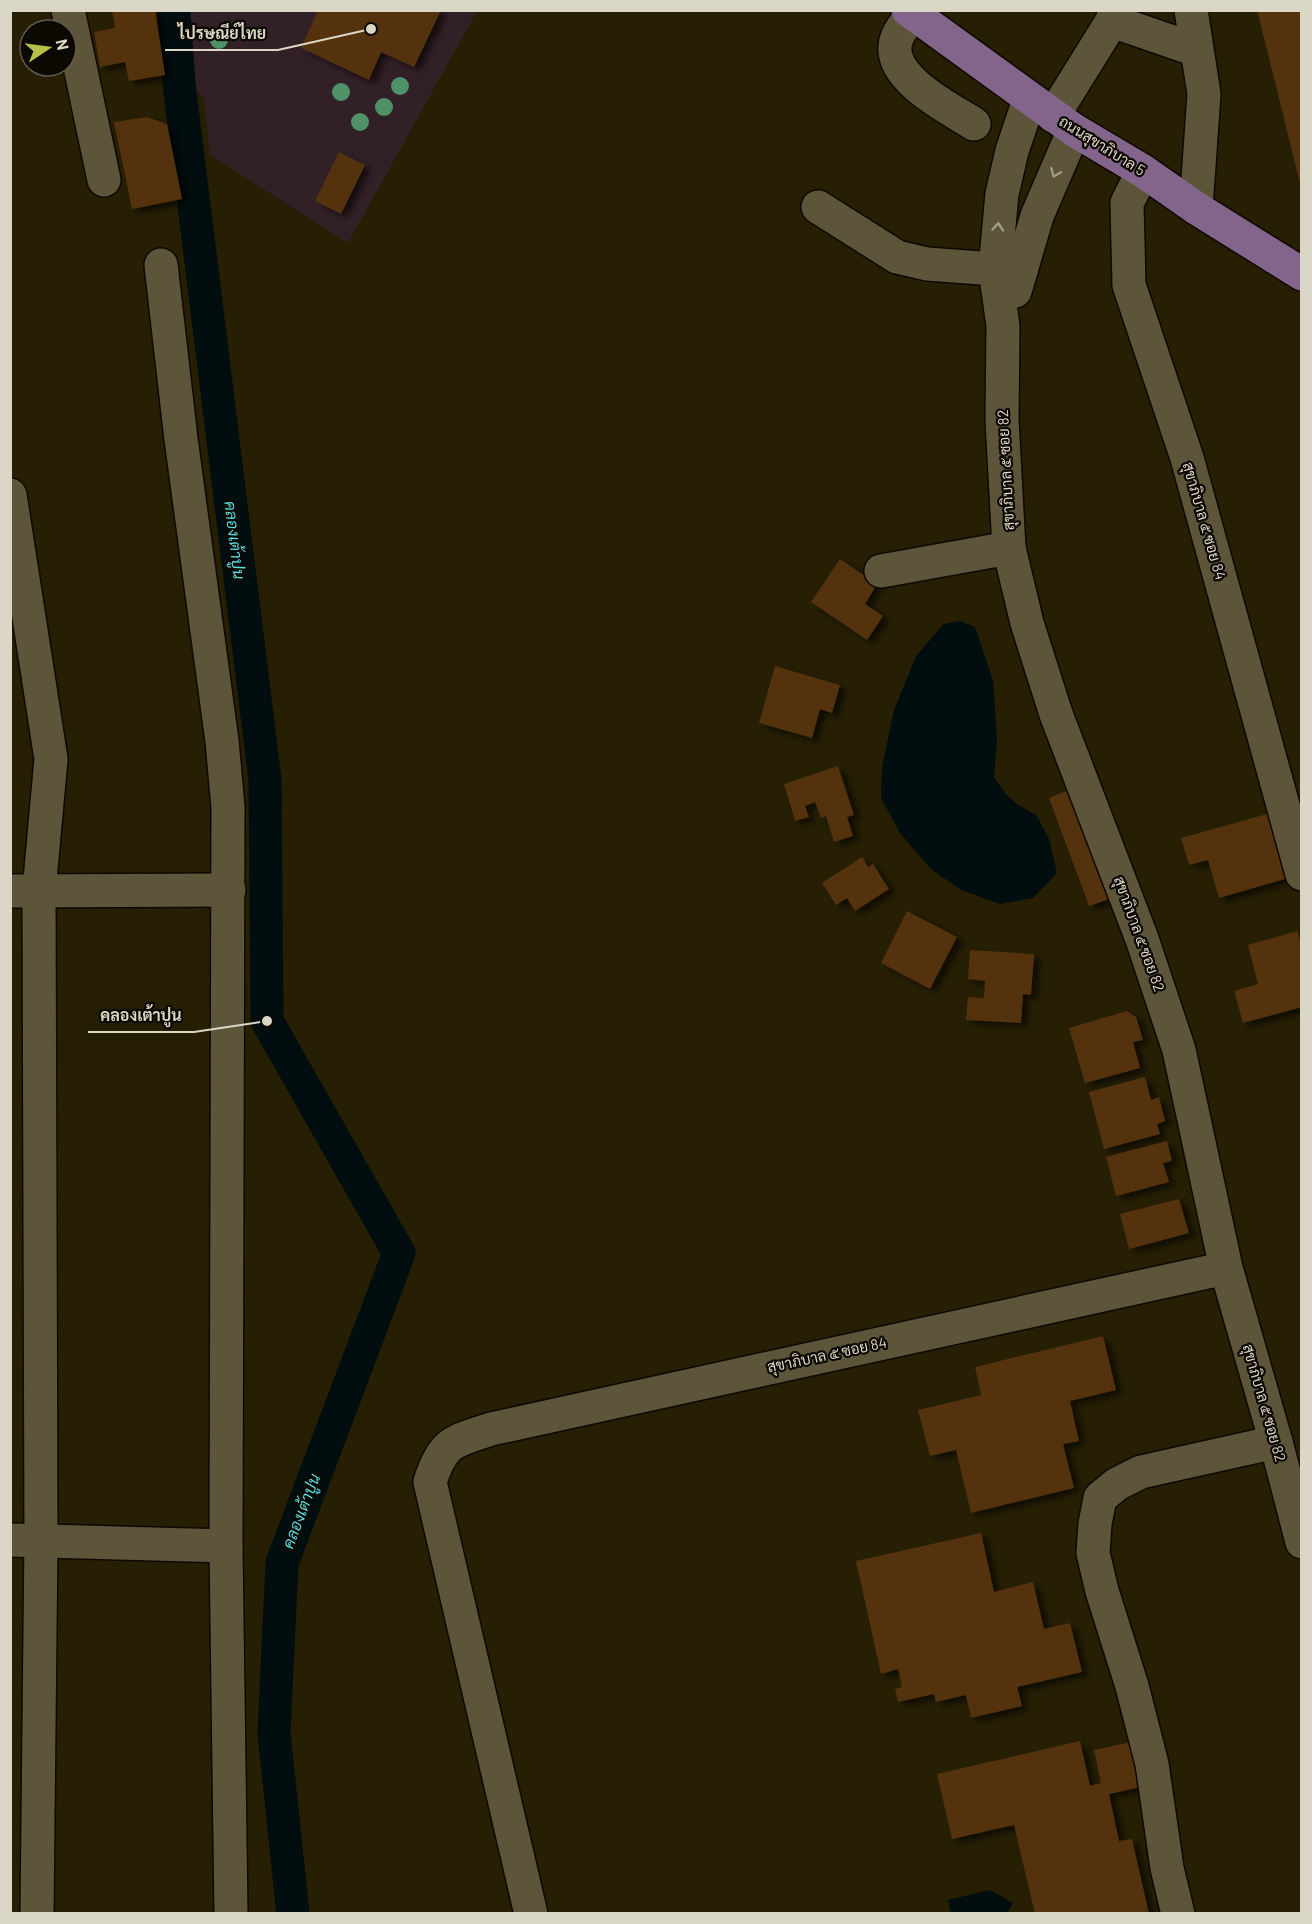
<svg xmlns="http://www.w3.org/2000/svg" width="1312" height="1924" font-family="Barlow,Sarabun,sans-serif">
<style>
.commercial{fill:#322027}
.water{fill:#010d0e}
.lines{fill:none;stroke-linecap:round;stroke-linejoin:round}
.canal{stroke:#010d0e;stroke-width:33}
.building{fill:#52330d;filter:url(#shadow)}
.minor-casing{stroke:#0f0800;stroke-width:36}
.major-casing{stroke:#0f0800;stroke-width:36}
.minor{stroke:#5d553a;stroke-width:33}
.major{stroke:#83648a;stroke-width:33}
.tree{fill:#4f9267}
.oneway{stroke:#a29c88}
.labels{text-anchor:middle;stroke-width:4.5;stroke-linejoin:round;paint-order:stroke}
.street-label{font-size:15px;fill:#dbd7c7;stroke:#0c0902}
.water-label{font-size:16px;font-style:italic;fill:#59dbe2;stroke:#0c0902}
.leader{fill:none;stroke:#dbd7c7;stroke-width:2}
.callout-dot{fill:#dbd7c7;stroke:#0c0902;stroke-width:2}
.callout-label{font-size:16px;text-anchor:middle;font-weight:bold;fill:#dbd7c7;stroke:#0c0902;stroke-width:4.5;stroke-linejoin:round;paint-order:stroke}
</style>
<defs>
<filter id="shadow"><feDropShadow dx="6" dy="4" stdDeviation="3" flood-color="#0009"/></filter>
</defs>
<rect width="100%" height="100%" fill="#261f04"/>
<polygon class="commercial" points="181,11 477,11 348,243 210,155 204,99 180,71"/>
<g class="water">
<polygon points="960,621 975,627 993,681 997,740 994,777 1006,794 1017,804 1037,816 1049,839 1057,873 1033,898 1000,904 961,890 931,869 900,833 881,798 882,767 894,710 916,656 944,624"/>
<polygon points="990,1890 1013,1903 1007,1913 951,1913 948,1900"/>
</g>
<g class="lines">
<polyline class="canal" points="174,10 179,84 265,780 267,1021 399,1253 282,1563 274,1733 293,1914"/>
</g>
<g class="building">
<polygon points="112,10 155,10 165,75 129,81 125,62 100,67 94,32 115,28"/>
<polygon points="318,10 441,10 414,67 381,52 369,80 301,48"/>
<polygon points="1257,10 1302,10 1302,187 1301,187"/>
<polygon points="147,117 167,124 182,199 132,209 114,122"/>
<polygon points="339,152 365,165 341,214 315,201"/>
<polygon points="840,559 877,584 865,604 883,616 867,640 811,602"/>
<polygon points="775,666 840,685 832,713 820,709 812,738 759,723"/>
<polygon points="838,766 854,815 847,817 853,836 834,842 826,816 821,818 815,802 805,806 809,817 795,821 784,784"/>
<polygon points="1071,789 1112,898 1089,906 1049,798"/>
<polygon points="1267,814 1285,879 1219,898 1208,860 1189,865 1181,838"/>
<polygon points="862,857 868,867 873,864 889,889 855,911 847,898 836,905 822,883"/>
<polygon points="907,911 957,937 930,989 881,963"/>
<polygon points="1297,931 1302,946 1302,1007 1243,1023 1234,991 1258,984 1248,945"/>
<polygon points="970,950 1034,954 1031,995 1023,994 1021,1023 966,1020 968,997 984,998 985,981 968,979"/>
<polygon points="1127,1011 1136,1017 1143,1040 1133,1042 1140,1068 1085,1083 1069,1028"/>
<polygon points="1145,1077 1151,1100 1159,1097 1165,1121 1157,1124 1160,1134 1104,1149 1089,1092"/>
<polygon points="1167,1141 1172,1161 1163,1163 1169,1182 1116,1196 1106,1157"/>
<polygon points="1179,1199 1189,1233 1129,1249 1120,1214"/>
<polygon points="1103,1336 1116,1390 1070,1401 1079,1441 1063,1444 1074,1488 971,1513 956,1450 930,1456 918,1410 981,1395 975,1367"/>
<polygon points="981,1533 994,1592 1033,1582 1044,1629 1070,1623 1082,1672 1017,1687 1022,1706 971,1718 966,1695 936,1702 934,1694 898,1702 895,1689 902,1687 898,1669 881,1674 856,1561"/>
<polygon points="1080,1741 1090,1786 1101,1783 1094,1750 1136,1741 1146,1786 1109,1794 1119,1841 1132,1839 1149,1914 1035,1914 1014,1825 952,1839 937,1774"/>
</g>
<g class="lines">
<defs>
<g id="minor">
<polyline points="68,10 104,180"/>
<polyline points="1191,10 1204,94 1196,208"/>
<path d="M912,14C906,23 896,34 895,46C892,80 949,108 974,124"/>
<polyline points="1112,21 1196,50"/>
<polyline points="1029,100 1012,151 1002,194 995,269 1003,326 1002,420 1009,548 1027,623 1056,714 1142,939 1179,1050 1226,1268 1276,1442 1302,1542"/>
<polyline points="1053,116 1112,21 1115,10"/>
<polyline points="1143,171 1127,203 1129,285 1187,458 1302,874"/>
<polyline points="818,207 897,257 927,264 1021,271"/>
<polyline points="161,265 181,439 222,741 228,807 226,1546 231,1914"/>
<polyline points="1015,291 1037,216 1074,130"/>
<polyline points="10,495 51,759 39,891 41,1539 37,1914"/>
<polyline points="881,571 1009,548"/>
<polyline points="10,891 229,890"/>
<polyline points="10,1540 226,1546"/>
<path d="M531,1914L430,1482C443,1441 453,1442 491,1429L1226,1268"/>
<polyline points="1178,1914 1167,1868 1152,1764 1132,1686 1102,1591 1093,1553 1095,1524 1100,1498 1117,1484 1141,1472 1276,1442"/>
</g>
<polyline id="major" points="908,10 1074,130 1143,171 1196,208 1302,274"/>
</defs>
<use href="#minor" class="minor-casing"/>
<use href="#major" class="major-casing"/>
<use href="#minor" class="minor"/>
<use href="#major" class="major"/>
</g>
<g class="tree">
<circle cx="219" cy="40" r="9"/>
<circle cx="400" cy="86" r="9"/>
<circle cx="341" cy="92" r="9"/>
<circle cx="384" cy="107" r="9"/>
<circle cx="360" cy="122" r="9"/>
</g>
<defs><path id="oneway-chevron" d="M-2-3.5L2.5 0L-2 3.5" fill="none" stroke-width="1.6" stroke-linecap="round" stroke-linejoin="round" transform="scale(1.5)"/></defs>
<g class="oneway">
<use href="#oneway-chevron" transform="translate(1055 173) rotate(113)"/>
<use href="#oneway-chevron" transform="translate(998 227) rotate(-85)"/>
</g>
<g class="labels">
<g class="street-label">
<text transform="translate(1102 146) rotate(32)" y="5">ถนนสุขาภิบาล 5</text>
<text transform="translate(1006 470) rotate(-93)" y="5">สุขาภิบาล ๕ ซอย 82</text>
<text transform="translate(1204 521) rotate(74)" y="5">สุขาภิบาล ๕ ซอย 84</text>
<text transform="translate(1139 934) rotate(70)" y="5">สุขาภิบาล ๕ ซอย 82</text>
<text transform="translate(827 1355) rotate(-12)" y="5">สุขาภิบาล ๕ ซอย 84</text>
<text transform="translate(1264 1403) rotate(74)" y="5">สุขาภิบาล ๕ ซอย 82</text>
</g>
<g class="water-label">
<text transform="translate(235 540) rotate(83)" y="6">คลองเต้าปูน</text>
<text transform="translate(301 1511) rotate(-69)" y="6">คลองเต้าปูน</text>
</g>
</g>
<path class="leader" d="M371 29L278 50H165M267 1021L194 1032H88"/>
<g class="callout-dot">
<circle cx="371" cy="29" r="6"/>
<circle cx="267" cy="1021" r="6"/>
</g>
<g class="callout-label">
<text x="222" y="39">ไปรษณีย์ไทย</text>
<text x="141" y="1021">คลองเต้าปูน</text>
</g>
<rect width="1312" height="1924" fill="none" stroke="#dbd7c7" stroke-width="24"/>
<g transform="translate(48 48) rotate(77)"><circle r="28" fill="#0c0902" stroke="#5f5b51" stroke-width="1.5"/>
<path d="M0-4.5L10 22L0 15L-10 22Z" fill="#b6c148"/>
<text y="-9" font-size="16" font-weight="bold" text-anchor="middle" fill="#dbd7c7">N</text>
</g>
</svg>
